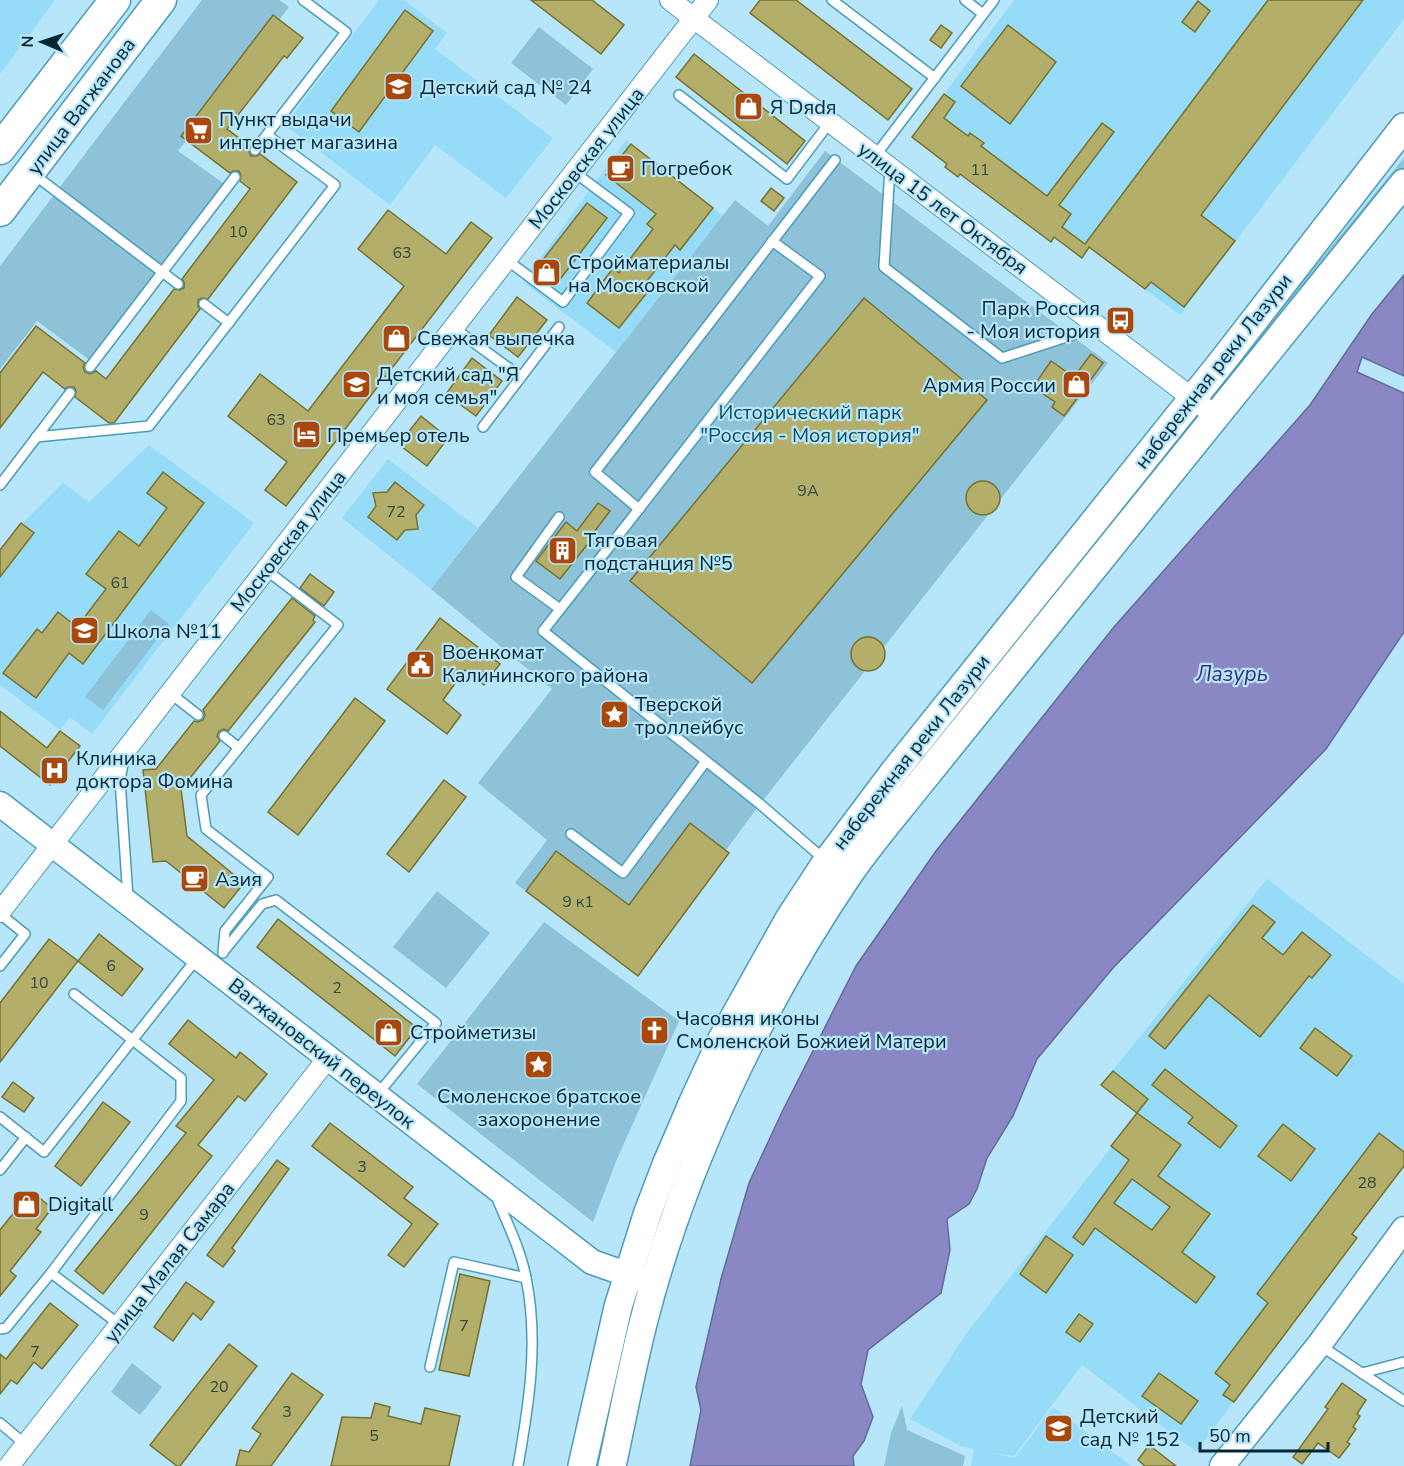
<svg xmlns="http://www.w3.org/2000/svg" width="1404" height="1466" font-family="'Nunito Sans',sans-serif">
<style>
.built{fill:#96dcf8}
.green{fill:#8dc2d8}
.water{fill:#8a88c4;stroke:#626b98;stroke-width:1.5}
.building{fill:#b3af6a;stroke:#76712c;stroke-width:1.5;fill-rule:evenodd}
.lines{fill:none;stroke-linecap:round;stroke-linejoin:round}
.service-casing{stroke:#4b9cba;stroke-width:12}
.minor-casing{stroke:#4b9cba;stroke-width:22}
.tertiary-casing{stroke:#4b9cba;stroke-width:27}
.secondary-casing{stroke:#4b9cba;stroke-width:30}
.primary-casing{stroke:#4b9cba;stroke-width:33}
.service{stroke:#fff;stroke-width:9}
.minor{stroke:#fff;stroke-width:20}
.tertiary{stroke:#fff;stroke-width:24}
.secondary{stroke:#fff;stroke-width:27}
.primary{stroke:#fff;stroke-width:30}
.labels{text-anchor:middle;stroke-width:4.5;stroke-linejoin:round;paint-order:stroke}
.number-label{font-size:16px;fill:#304941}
.poi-label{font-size:20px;fill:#042733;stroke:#b7e5f9;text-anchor:start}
.street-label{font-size:20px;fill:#042733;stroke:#b7e5f9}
.park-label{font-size:20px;fill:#0b4f64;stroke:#b7e5f9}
.water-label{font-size:21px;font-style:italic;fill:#3a3078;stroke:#b7e5f9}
</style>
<rect width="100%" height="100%" fill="#b7e5f9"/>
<g class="built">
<polygon points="0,0 55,0 0,74"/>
<polygon points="379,0 404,0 447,33 435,49 553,138 506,198 435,145 390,205 285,125"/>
<polygon points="1014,0 1404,0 1404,19 1180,315 1090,248 1082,258 1054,237 1051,242 961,174 958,177 945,167 947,164 912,137"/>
<polygon points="626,140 723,216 616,352 523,282"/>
<polygon points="149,445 254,523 92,734 70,717 60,730 0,685 0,578 35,533 23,523 63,483 89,502"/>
<polygon points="388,459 478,528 431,589 342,518"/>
<polygon points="1267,879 1404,984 1404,1166 1353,1234 1357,1238 1196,1452 1082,1365 1014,1456 989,1452 1015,1458 1053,1407 1131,1466 971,1466 974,1449 961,1446 910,1419 966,1334 1137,1114 1101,1085"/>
</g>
<g class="green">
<polygon points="202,0 279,0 289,7 178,151 230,188 95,364 37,321 0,369 0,266"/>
<polygon points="539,27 593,69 566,105 511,63"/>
<polygon points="825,151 1108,363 760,804 726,850 729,853 638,976 598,946 604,939 589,938 515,883 547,840 478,783 552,689 431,589 735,200 768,226"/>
<polygon points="1404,158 1404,171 1234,378 1227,373"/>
<polygon points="151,610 169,624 103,710 85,697"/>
<polygon points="437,891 490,933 446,988 393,947"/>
<polygon points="544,922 679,1021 617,1159 593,1222 417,1084"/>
<polygon points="132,1363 162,1387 140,1415 111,1392"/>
<polygon points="902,1406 907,1430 965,1456 963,1466 884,1466 891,1433"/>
</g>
<polygon class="water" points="1404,275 1404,376 1362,357 1357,372 1404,393 1404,632 1326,749 1113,968 1037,1059 1013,1116 987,1158 977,1189 969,1204 947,1219 950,1250 941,1293 868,1350 861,1384 873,1417 864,1441 853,1456 854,1466 690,1466 701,1410 696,1387 721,1279 749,1183 783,1110 856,966 936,851 1114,627 1310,405 1372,314"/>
<g class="building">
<polygon points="531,0 592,0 624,25 601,54"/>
<polygon points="760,0 796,0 912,89 888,120 750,13"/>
<polygon points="1268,0 1363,0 1201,215 1235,241 1184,307 1151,282 1145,289 1089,247 1082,258 1054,237 1051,242 960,174 958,177 945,167 947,164 912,137 944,94 955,102 944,118 968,136 970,133 984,143 981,146 1047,196 1102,123 1114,132 1059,205 1071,214 1062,227 1085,244"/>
<polygon points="1198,1 1210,11 1195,32 1182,22"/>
<polygon points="405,10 433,31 359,132 331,111"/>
<polygon points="273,15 303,38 287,58 284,56 227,129 250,146 249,152 251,156 257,156 260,154 297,182 208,299 202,298 198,300 198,306 200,309 114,423 109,423 75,397 76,391 74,387 68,387 65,389 43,372 0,428 0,373 36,326 85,363 83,367 85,372 90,374 96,371 106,379 174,289 180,290 184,288 184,282 182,279 250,189 240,181 241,175 239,171 233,171 230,173 181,136"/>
<polygon points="941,25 952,33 941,48 930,40"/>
<polygon points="1008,25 1056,62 1010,124 961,86"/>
<polygon points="694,54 805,141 787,164 676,77"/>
<polygon points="631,144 713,208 680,250 675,245 640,290 646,294 619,328 587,303 613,268 619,273 653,229 647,224 656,214 606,175"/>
<polygon points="771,188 784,198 774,211 761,201"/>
<polygon points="587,203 607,218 555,286 535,270"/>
<polygon points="388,210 446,254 471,222 492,238 286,506 265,490 287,462 228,416 260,374 308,411 404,286 358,249"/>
<polygon points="517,297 547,320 518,357 489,335"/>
<polygon points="864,298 987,400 752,683 630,581"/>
<polygon points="1091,354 1103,363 1064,416 1052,407 1055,402 1033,387 1051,361 1074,377"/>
<polygon points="472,358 502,381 476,416 446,394"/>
<polygon points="421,416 448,438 427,466 402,447 410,438 406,435"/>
<polygon points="163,472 204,503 83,664 69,653 36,698 3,673 37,629 42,633 58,612 77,627 106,589 86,574 119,531 139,546 167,508 147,493"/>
<circle cx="983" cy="498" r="17"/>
<polygon points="395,482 424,505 416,515 418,529 405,530 397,540 368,517 376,506 373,493 387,492"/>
<polygon points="598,503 610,511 588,540 590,541 560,579 536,561 566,522 577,531"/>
<polygon points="21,523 34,533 0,577 0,550"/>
<polygon points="310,574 334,592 324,606 300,588"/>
<polygon points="292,598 315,616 313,620 315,622 228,731 224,729 219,731 217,736 220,741 181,789 187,836 244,883 224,908 166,861 153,862 143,770 156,769 194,721 198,722 203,720 205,715 203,710"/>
<polygon points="440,618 500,664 484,685 465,670 443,700 461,715 447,734 387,689"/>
<circle cx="868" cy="654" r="17"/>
<polygon points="355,698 385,721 298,835 268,812"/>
<polygon points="0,711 47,748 60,731 80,746 50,785 0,746"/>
<polygon points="444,780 466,797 409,872 387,854"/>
<polygon points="690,823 729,853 638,976 526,891 556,851 629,905"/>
<polygon points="1253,905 1275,922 1262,938 1283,955 1302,932 1331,955 1312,978 1309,976 1260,1037 1209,995 1165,1049 1149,1036"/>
<polygon points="278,919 417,1028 395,1056 257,947"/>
<polygon points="99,934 143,969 122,996 78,961"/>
<polygon points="49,939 78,961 0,1062 0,1003"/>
<polygon points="188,1020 236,1058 240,1052 267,1074 245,1101 238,1096 198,1145 212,1156 103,1294 75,1271 186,1133 176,1126 214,1080 169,1044"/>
<polygon points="1315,1028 1352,1056 1337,1076 1300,1048"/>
<polygon points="1165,1069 1237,1126 1220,1148 1188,1123 1193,1117 1152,1085"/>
<polygon points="1113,1071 1148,1099 1137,1113 1101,1085"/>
<polygon points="13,1082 34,1098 24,1112 2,1097"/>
<polygon points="103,1102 130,1122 81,1186 55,1166"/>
<path d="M1137,1113L1181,1145L1158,1176L1210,1214L1182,1252L1215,1277L1196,1303L1095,1228L1083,1245L1073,1237L1129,1160L1111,1146ZM1132,1179L1170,1207L1152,1230L1114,1203Z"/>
<polygon points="330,1123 413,1187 404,1198 438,1224 404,1267 388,1255 412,1224 312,1146"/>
<polygon points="1283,1124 1315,1149 1291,1181 1258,1156"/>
<polygon points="1379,1133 1404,1152 1404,1166 1352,1234 1357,1238 1234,1402 1223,1395 1230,1385 1215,1373 1268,1303 1257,1294"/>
<polygon points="277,1160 289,1169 232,1248 235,1251 223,1267 207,1255"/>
<polygon points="31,1191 52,1208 36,1229 41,1232 10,1271 16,1276 0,1296 0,1230"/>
<polygon points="1046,1236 1073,1255 1046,1293 1020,1274"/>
<polygon points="460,1274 490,1281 469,1376 439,1370"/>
<polygon points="186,1282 214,1302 201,1320 193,1313 173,1341 154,1327"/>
<polygon points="50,1303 78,1325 42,1369 34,1362 17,1384 11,1380 0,1394 0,1354 6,1359"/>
<polygon points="1079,1314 1093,1324 1080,1342 1066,1332"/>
<polygon points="229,1344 257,1366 180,1466 177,1466 150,1445"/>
<polygon points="292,1373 323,1395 271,1466 236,1466 240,1450 249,1452 261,1434 252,1428"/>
<polygon points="1159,1373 1198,1401 1181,1424 1142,1396"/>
<polygon points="1342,1383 1366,1400 1357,1414 1360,1416 1353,1427 1356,1429 1347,1442 1350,1444 1339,1458 1318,1443 1302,1464 1293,1457 1328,1409 1325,1407"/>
<polygon points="375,1403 390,1407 388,1416 421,1424 425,1408 460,1416 449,1466 331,1466 342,1417 371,1418"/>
<polygon points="1149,1445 1176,1466 1145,1466 1138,1460"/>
</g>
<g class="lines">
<defs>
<g id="service">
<polyline points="832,0 935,78"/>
<polyline points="965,0 983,14"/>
<polyline points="679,95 787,179 830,122"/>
<polyline points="255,150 346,32 303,0"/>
<polyline points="875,156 994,0"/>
<polyline points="890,168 884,267 1002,358 1097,327"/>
<polyline points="32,173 178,284"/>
<polyline points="507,260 563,302 629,213 574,172"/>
<polyline points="204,304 229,323"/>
<polyline points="454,328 521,377"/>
<polyline points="90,367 235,177"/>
<polyline points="483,427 559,327"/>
<polyline points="36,437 149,426 335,185 267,135"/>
<polyline points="0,485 70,393"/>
<polyline points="639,509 820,276 772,241"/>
<polyline points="559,517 516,577 560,609"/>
<polyline points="170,693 198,715"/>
<polyline points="224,736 239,748"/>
<polyline points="124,759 120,780 128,898"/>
<polyline points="571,834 623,873 706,761"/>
<polyline points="825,860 760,804 543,631 639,509 595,472 835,160"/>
<polyline points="0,914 25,934 0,966"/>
<polyline points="224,951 262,904 276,900 436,1023 377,1095"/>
<polyline points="223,953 225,931 268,877 206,829 201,795 338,625 266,570"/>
<polyline points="0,1117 44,1152 198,957"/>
<polyline points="0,1170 26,1137"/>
<path d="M496,1196C507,1223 521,1250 526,1278C539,1341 529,1404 518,1466"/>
<polyline points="51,1273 120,1325"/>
<polyline points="0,1329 6,1328 51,1273 181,1101 181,1078 74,994"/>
<polyline points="1321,1346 1404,1401"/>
<polyline points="430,1367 454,1262 526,1278"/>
<polyline points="1362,1373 1404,1362"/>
<polyline points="0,1423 26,1445"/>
</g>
<g id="minor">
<polyline points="670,0 1217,417"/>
<polyline points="0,912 708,0"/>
<polyline points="9,1466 328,1058"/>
</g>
<g id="tertiary">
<polyline points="0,804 592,1262 646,1281"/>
<polyline points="1222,1466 1319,1345 1404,1229"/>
</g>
<g id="secondary">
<polyline points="582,1466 618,1307 648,1212 666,1165 693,1102 722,1039 789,919 827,861 893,773 1225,358 1404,127"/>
<path d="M612,1466C623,1416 632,1365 645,1316C684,1165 760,1006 847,877C868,846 893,817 916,788L1404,183"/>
</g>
<g id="primary">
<polyline points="0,149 115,0"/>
<polyline points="0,211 161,0"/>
</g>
</defs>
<use href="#service" class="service-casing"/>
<use href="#minor" class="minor-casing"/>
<use href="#tertiary" class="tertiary-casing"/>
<use href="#secondary" class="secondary-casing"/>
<use href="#primary" class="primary-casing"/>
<use href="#service" class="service"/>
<use href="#minor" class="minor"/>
<use href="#tertiary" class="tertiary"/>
<use href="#secondary" class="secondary"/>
<use href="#primary" class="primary"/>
</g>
<defs>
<symbol id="school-square" viewBox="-11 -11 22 22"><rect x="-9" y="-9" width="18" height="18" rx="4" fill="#aa470a" stroke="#b7e5f9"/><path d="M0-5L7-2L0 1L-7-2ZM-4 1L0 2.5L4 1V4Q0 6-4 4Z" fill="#fff"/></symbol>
<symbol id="shop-square" viewBox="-11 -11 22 22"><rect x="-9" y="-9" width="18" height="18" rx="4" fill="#aa470a" stroke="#b7e5f9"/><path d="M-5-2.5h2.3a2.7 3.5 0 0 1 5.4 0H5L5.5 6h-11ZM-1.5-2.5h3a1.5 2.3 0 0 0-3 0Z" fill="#fff"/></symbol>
<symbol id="supermarket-square" viewBox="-11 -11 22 22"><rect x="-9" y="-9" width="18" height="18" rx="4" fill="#aa470a" stroke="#b7e5f9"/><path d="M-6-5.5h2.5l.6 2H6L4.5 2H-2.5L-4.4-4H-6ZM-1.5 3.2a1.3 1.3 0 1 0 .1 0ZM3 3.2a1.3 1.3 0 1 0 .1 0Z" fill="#fff"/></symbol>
<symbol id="cafe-square" viewBox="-11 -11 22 22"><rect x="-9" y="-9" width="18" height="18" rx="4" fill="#aa470a" stroke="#b7e5f9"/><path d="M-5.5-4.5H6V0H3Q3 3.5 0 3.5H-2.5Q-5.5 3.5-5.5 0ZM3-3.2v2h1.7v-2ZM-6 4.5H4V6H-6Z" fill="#fff"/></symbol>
<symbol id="bus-square" viewBox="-11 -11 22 22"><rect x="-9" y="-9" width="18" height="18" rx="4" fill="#aa470a" stroke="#b7e5f9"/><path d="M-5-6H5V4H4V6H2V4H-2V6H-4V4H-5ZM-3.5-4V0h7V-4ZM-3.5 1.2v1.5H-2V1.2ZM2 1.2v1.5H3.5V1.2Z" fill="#fff"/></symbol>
<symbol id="hotel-square" viewBox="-11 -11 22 22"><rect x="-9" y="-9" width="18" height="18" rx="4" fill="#aa470a" stroke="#b7e5f9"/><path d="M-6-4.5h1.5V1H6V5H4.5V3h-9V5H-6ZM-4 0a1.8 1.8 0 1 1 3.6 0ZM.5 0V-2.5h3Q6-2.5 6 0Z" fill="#fff"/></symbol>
<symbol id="building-square" viewBox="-11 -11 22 22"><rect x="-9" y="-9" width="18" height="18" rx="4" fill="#aa470a" stroke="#b7e5f9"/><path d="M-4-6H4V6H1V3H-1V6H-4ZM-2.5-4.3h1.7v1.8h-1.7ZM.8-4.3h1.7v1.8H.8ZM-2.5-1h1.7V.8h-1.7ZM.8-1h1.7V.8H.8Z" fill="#fff"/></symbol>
<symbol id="civic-square" viewBox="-11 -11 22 22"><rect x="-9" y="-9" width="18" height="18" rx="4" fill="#aa470a" stroke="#b7e5f9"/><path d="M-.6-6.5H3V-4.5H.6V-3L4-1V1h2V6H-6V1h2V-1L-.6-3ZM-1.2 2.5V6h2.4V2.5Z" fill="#fff"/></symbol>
<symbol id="sight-square" viewBox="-11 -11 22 22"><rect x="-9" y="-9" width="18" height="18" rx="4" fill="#aa470a" stroke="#b7e5f9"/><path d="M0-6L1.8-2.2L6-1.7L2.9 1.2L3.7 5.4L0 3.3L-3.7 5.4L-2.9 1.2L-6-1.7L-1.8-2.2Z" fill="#fff"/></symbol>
<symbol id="hospital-square" viewBox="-11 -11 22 22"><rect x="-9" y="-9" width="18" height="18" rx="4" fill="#aa470a" stroke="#b7e5f9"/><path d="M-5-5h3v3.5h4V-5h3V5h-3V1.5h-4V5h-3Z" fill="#fff"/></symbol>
<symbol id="church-square" viewBox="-11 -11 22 22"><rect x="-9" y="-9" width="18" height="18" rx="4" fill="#aa470a" stroke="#b7e5f9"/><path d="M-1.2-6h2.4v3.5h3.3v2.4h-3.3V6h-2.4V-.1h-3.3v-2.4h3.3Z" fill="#fff"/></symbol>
</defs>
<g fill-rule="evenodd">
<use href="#school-square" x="382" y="70" width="33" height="33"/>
<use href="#shop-square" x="732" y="90" width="33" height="33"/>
<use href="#supermarket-square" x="182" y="114" width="33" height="33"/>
<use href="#cafe-square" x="604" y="152" width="33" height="33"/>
<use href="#shop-square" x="530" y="256" width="33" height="33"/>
<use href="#bus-square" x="1104" y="304" width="33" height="33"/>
<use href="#shop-square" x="380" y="322" width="33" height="33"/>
<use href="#school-square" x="340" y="368" width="33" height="33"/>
<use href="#shop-square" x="1060" y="368" width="33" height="33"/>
<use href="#hotel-square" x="290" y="418" width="33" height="33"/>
<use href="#building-square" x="546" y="534" width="33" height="33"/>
<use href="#school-square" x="68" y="614" width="33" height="33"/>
<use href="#civic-square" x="404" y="648" width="33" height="33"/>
<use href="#sight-square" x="598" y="698" width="33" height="33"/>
<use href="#hospital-square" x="38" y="754" width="33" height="33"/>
<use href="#cafe-square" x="178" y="862" width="33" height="33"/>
<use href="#church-square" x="638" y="1014" width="33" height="33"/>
<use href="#shop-square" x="372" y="1016" width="33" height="33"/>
<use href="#sight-square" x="522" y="1048" width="33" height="33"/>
<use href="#shop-square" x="10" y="1188" width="33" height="33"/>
<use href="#school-square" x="1042" y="1412" width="33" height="33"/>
</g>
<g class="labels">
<g class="number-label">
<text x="980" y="175">11</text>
<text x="238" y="237">10</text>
<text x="402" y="258">63</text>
<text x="276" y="425">63</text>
<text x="808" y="496">9А</text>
<text x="396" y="517">72</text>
<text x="120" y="588">61</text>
<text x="578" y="907">9 к1</text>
<text x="111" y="971">6</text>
<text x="39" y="988">10</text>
<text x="337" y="993">2</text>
<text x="362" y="1172">3</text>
<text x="1367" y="1188">28</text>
<text x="144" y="1220">9</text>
<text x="464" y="1331">7</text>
<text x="35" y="1357">7</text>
<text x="219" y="1392">20</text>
<text x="287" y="1417">3</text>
<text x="374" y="1441">5</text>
</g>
<g class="poi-label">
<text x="420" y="94">Детский сад № 24</text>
<text x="770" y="114">Я Dяdя</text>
<text x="219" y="126">Пункт выдачи<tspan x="219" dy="23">интернет магазина</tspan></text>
<text x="641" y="175">Погребок</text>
<text x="568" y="269">Стройматериалы<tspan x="568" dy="23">на Московской</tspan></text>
<text x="1100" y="315" text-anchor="end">Парк Россия<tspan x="1100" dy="23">- Моя история</tspan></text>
<text x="417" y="345">Свежая выпечка</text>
<text x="377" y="381">Детский сад "Я<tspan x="377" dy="23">и моя семья"</tspan></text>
<text x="1056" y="392" text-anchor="end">Армия России</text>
<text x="327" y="442">Премьер отель</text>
<text x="584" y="547">Тяговая<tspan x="584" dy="23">подстанция №5</tspan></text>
<text x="106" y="638">Школа №11</text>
<text x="442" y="659">Военкомат<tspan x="442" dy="23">Калининского района</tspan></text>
<text x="635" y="711">Тверской<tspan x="635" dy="23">троллейбус</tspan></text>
<text x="76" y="765">Клиника<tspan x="76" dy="23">доктора Фомина</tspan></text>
<text x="215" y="886">Азия</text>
<text x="676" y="1025">Часовня иконы<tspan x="676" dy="23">Смоленской Божией Матери</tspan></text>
<text x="410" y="1039">Стройметизы</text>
<text x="539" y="1103" text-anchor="middle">Смоленское братское<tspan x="539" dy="23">захоронение</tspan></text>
<text x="48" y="1211">Digitall</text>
<text x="1080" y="1423">Детский<tspan x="1080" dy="23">сад № 152</tspan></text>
</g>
<g class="street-label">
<text transform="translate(81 106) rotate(-53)" y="7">улица Вагжанова</text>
<text transform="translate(586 158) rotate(-52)" y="7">Московская улица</text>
<text transform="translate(943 208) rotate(37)" y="7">улица 15 лет Октября</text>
<text transform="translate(1213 371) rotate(-52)" y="7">набережная реки Лазури</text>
<text transform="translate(288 541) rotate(-52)" y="7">Московская улица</text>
<text transform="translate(911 752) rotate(-52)" y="7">набережная реки Лазури</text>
<text transform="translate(322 1053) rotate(38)" y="7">Вагжановский переулок</text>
<text transform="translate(169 1262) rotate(-52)" y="7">улица Малая Самара</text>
</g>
<g class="park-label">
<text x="810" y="419">Исторический парк<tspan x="810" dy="23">"Россия - Моя история"</tspan></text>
</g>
<g class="water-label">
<text x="1232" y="681">Лазурь</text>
</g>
</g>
<g transform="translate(42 42) rotate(272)" stroke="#b7e5f9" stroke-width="4.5" paint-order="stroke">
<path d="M0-4.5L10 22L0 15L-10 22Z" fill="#042733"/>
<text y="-9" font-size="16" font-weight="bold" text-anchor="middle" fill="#042733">N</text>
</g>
<path d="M1200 1442v9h128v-9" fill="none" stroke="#042733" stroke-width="3"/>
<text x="1209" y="1442" font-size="18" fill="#042733" stroke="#b7e5f9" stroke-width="4.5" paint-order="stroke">50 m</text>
</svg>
